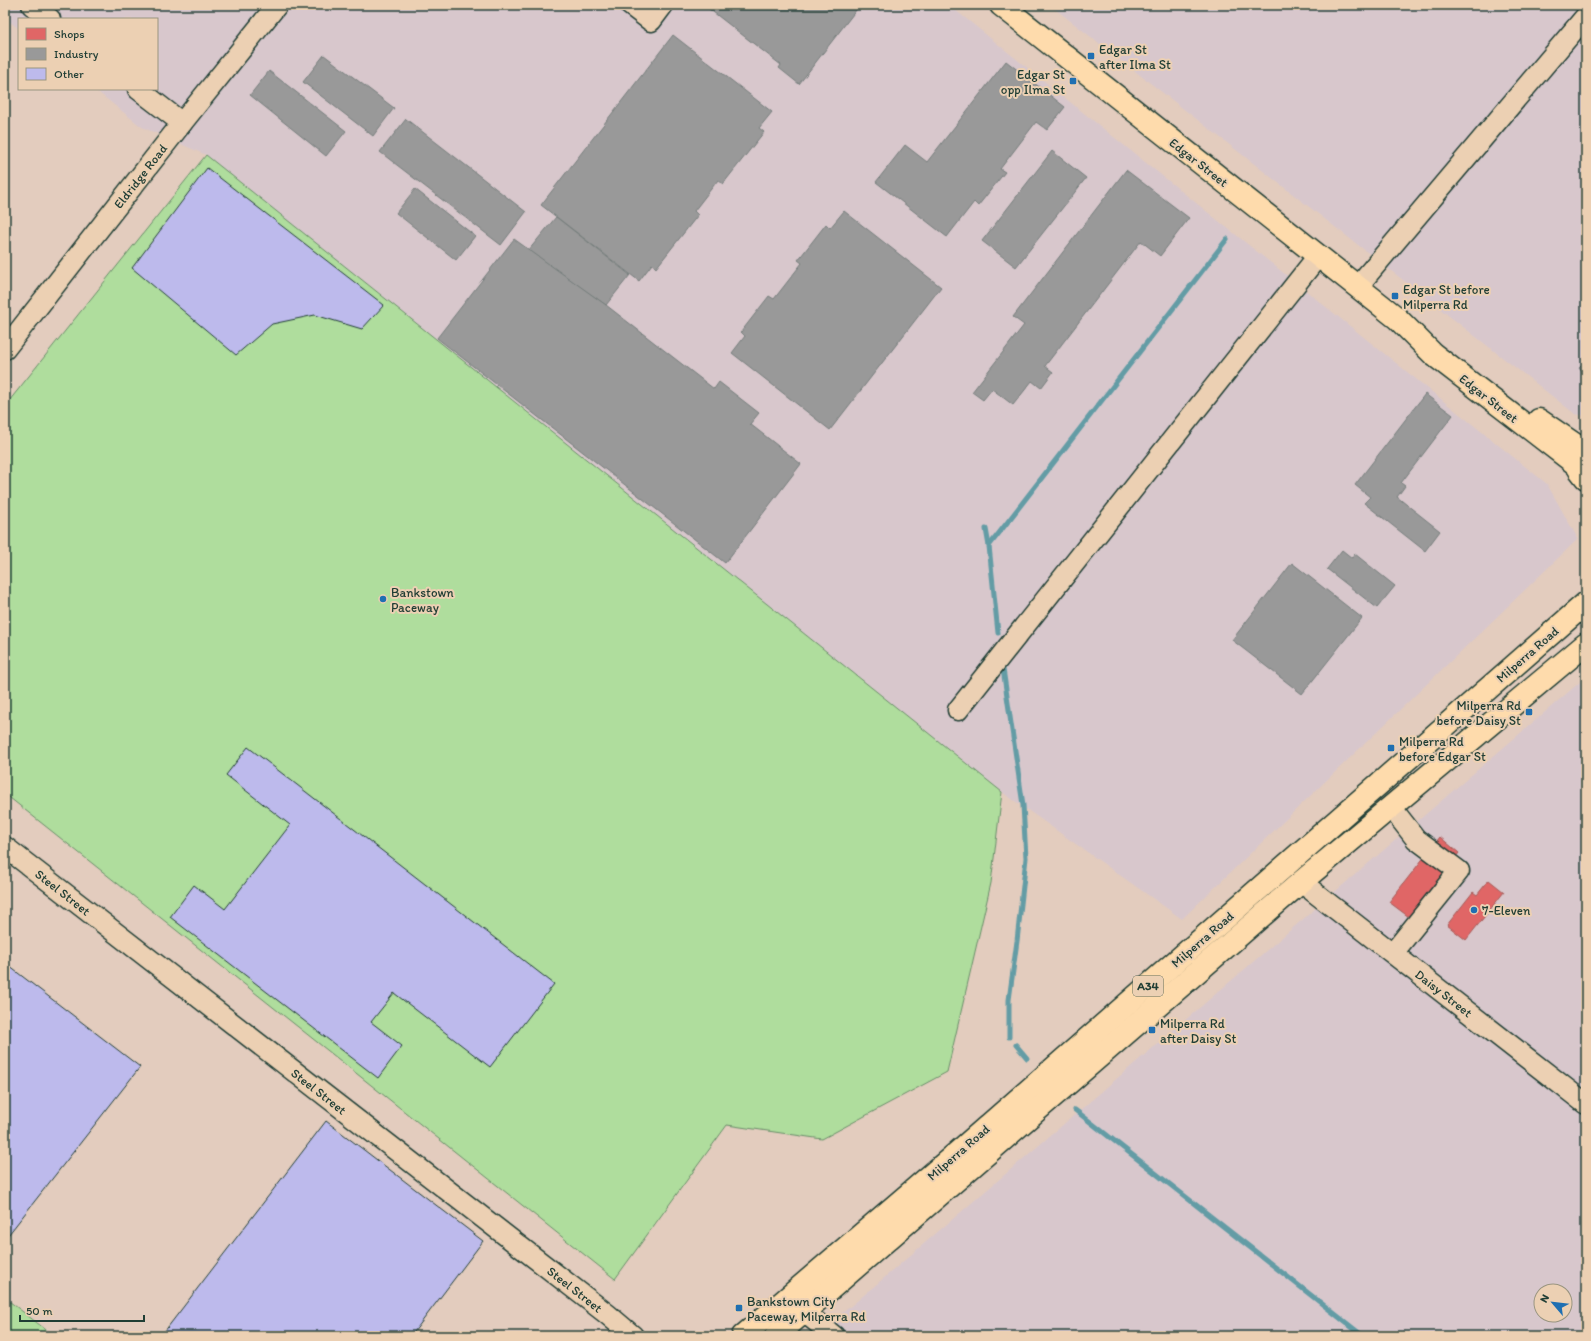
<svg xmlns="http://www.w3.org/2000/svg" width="1591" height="1341" font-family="Itim,sans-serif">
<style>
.built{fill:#d8c7cc;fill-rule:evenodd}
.green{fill:#afdd9d;stroke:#678d68}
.shops{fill:#e06666;stroke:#a65a57}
.industry{fill:#999;stroke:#747d7b}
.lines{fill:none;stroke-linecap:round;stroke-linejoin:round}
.stream{stroke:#639ca5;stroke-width:5}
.building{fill:#bdbaec;stroke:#1f3d34}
.minor-casing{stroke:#1f3d34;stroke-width:23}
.major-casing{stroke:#1f3d34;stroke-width:25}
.highway-casing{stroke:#1f3d34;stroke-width:25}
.minor{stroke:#ecd0b3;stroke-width:20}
.major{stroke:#fedbac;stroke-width:22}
.highway{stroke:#fedbac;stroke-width:22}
.poi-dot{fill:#1f6fb2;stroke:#ecd0b3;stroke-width:1.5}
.labels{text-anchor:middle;stroke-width:4;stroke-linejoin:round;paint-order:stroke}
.shield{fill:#ecd0b3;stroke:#5c695a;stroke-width:1}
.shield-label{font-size:12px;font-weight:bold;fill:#1f3d34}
.poi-label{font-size:13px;fill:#1f3d34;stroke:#ecd0b3;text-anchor:start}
.street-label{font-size:13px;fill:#1f3d34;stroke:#ecd0b3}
</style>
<rect width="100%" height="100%" fill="#e3ccbe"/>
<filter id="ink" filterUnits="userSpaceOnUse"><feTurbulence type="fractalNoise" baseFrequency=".025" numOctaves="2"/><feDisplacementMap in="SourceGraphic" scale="8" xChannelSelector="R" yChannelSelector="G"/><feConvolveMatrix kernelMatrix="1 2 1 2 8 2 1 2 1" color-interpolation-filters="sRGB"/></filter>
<g filter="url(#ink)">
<g class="built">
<polygon points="5,5 949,5 1547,484 1578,539 1182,919 1002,792 206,155 142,127 94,89 157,89 157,19 19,19 19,29 5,18"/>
<polygon points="1050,5 1586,5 1586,416 1575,414"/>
<path d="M1586,677V1336H814L857,1301ZM1541,1291H1565V1315H1541Z"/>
</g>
<g class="green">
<polygon points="206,155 1002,792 991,883 947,1072 822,1139 727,1125 615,1279 5,794 5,406"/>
<polygon points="5,1298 54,1336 5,1336"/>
</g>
<g class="shops">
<polygon points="1440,837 1459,853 1409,917 1389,902"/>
<polygon points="1489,880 1504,892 1466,940 1447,925 1473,892 1477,895"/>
</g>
<g class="industry">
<polygon points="704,5 860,5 799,84 779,68 781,65"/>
<polygon points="673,35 772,112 759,128 764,132 723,184 718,180 694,211 698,215 656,268 652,264 639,281 541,205"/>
<polygon points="324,55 394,108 373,136 303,82"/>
<polygon points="1006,61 1065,107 1047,130 1036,122 1000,169 1005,172 978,206 974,202 947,237 876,182 905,145 927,162"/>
<polygon points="269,71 346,131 326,156 250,95"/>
<polygon points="406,119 526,212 501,245 380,152"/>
<polygon points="1052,151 1086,178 1016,267 982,241"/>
<polygon points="1126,170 1189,218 1160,256 1141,241 1045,366 1053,372 1041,388 1032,381 1013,405 992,389 983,400 972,392 1024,325 1013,317"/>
<polygon points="415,189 475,236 456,260 396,213"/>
<polygon points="844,211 941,287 830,430 732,353 745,336 741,332 769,296 774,299 802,263 798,260 826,224 830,228"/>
<polygon points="556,217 630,275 606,305 528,251"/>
<polygon points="514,239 606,305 714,389 719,382 759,413 750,424 801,464 725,563 437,338"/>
<polygon points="1586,360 1586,376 1579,367"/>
<polygon points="1425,394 1453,415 1401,483 1405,486 1397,497 1440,531 1425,551 1364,503 1370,497 1355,485"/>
<polygon points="1342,550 1352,558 1355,554 1395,586 1377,608 1327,569"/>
<polygon points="1292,563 1362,618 1302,694 1232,640"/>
</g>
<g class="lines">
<g class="stream">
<polyline points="986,529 989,546 998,633"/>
<polyline points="989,546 1227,239"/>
<polyline points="1003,669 1023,805 1026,858 1017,941 1009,1000 1009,1037"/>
<polyline points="1016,1045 1027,1058"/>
<polyline points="1075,1110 1363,1336"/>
</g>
</g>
<g class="building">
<polygon points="207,168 384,305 362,329 315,315 272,324 236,355 132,268"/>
<polygon points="248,747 554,984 490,1067 394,993 371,1022 402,1046 378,1078 170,917 194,885 225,909 290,825 226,775"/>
<polygon points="5,963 140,1067 5,1239"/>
<polygon points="326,1121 483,1241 411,1336 161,1336"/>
</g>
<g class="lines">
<defs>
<g id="minor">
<polyline points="32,5 50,19"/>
<polyline points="630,5 651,21 663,5"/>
<polyline points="138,89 182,123"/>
<polyline points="1357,287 1586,16"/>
<polyline points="5,349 182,123 277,5"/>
<polyline points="958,710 1318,256"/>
<polyline points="1391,807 1416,839 1459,871 1393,953"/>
<polyline points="5,847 607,1314 633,1336"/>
<polyline points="1301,882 1586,1104"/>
<polyline points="804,1312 834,1336"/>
</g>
<g id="major">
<polyline points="1001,5 1397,318 1433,354 1586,472"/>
<polyline points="1539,420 1586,452"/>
</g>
<g id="highway">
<polyline points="1578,447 1586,449"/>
<polyline points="1579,469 1586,478"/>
<polyline points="743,1336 959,1151 1586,603"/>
<polyline points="776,1336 1301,882 1586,644"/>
</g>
</defs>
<use href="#minor" class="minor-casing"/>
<use href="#major" class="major-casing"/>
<use href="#highway" class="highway-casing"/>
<use href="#minor" class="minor"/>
<use href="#major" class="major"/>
<use href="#highway" class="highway"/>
</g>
</g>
<g class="poi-dot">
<rect x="1087" y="52" width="8" height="8" rx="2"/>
<rect x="1069" y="77" width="8" height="8" rx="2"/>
<rect x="1391" y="292" width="8" height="8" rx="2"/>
<circle cx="383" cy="599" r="4"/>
<rect x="1525" y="708" width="8" height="8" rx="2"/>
<rect x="1387" y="744" width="8" height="8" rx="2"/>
<circle cx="1474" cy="910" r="4"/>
<rect x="1148" y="1026" width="8" height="8" rx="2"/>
<rect x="735" y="1304" width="8" height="8" rx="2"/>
</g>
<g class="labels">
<rect class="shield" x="1133" y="976" width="30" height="20" rx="3"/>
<g class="shield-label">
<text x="1148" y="990">A34</text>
</g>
<g class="poi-label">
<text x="1099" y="54">Edgar St<tspan x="1099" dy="15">after Ilma St</tspan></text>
<text x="1065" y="79" text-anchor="end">Edgar St<tspan x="1065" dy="15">opp Ilma St</tspan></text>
<text x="1403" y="294">Edgar St before<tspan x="1403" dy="15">Milperra Rd</tspan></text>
<text x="391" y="597">Bankstown<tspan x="391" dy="15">Paceway</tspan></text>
<text x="1521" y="710" text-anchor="end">Milperra Rd<tspan x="1521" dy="15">before Daisy St</tspan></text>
<text x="1399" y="746">Milperra Rd<tspan x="1399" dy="15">before Edgar St</tspan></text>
<text x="1482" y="915">7-Eleven</text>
<text x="1160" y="1028">Milperra Rd<tspan x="1160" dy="15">after Daisy St</tspan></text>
<text x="747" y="1306">Bankstown City<tspan x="747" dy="15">Paceway, Milperra Rd</tspan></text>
</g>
<g class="street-label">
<text transform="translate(1199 162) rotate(38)" y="5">Edgar Street</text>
<text transform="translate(140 176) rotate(-52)" y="5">Eldridge Road</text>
<text transform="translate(1489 398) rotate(38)" y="5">Edgar Street</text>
<text transform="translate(1527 654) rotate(-41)" y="5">Milperra Road</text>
<text transform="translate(63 892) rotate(38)" y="5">Steel Street</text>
<text transform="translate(1202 939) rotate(-41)" y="5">Milperra Road</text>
<text transform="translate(1444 993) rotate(38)" y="5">Daisy Street</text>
<text transform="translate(319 1091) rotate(38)" y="5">Steel Street</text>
<text transform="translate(958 1152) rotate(-41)" y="5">Milperra Road</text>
<text transform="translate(575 1289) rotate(38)" y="5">Steel Street</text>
</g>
</g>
<rect width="1591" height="1341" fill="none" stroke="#ecd0b3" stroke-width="20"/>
<rect x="10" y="10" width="1571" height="1321" fill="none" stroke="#1f3d34" stroke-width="1.5" filter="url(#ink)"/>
<rect x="18" y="18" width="140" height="72" fill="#ecd0b3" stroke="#9a9580"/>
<rect x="26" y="28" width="20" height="12" fill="#e06666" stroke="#9a9580"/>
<text x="54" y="38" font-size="12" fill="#1f3d34">Shops</text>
<rect x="26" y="48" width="20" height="12" fill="#999999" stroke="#9a9580"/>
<text x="54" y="58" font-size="12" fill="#1f3d34">Industry</text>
<rect x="26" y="68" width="20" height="12" fill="#bdbaec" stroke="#9a9580"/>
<text x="54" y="78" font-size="12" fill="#1f3d34">Other</text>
<g transform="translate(1553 1303) rotate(298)"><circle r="19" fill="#ecd0b3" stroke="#9a9580"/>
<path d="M0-3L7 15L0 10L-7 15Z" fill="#1f6fb2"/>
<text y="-6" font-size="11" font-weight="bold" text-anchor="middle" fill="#1f3d34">N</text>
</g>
<path d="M20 1315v6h124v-6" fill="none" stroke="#1f3d34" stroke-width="2"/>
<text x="26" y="1315" font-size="12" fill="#1f3d34" stroke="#ecd0b3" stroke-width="3" paint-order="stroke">50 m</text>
</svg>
